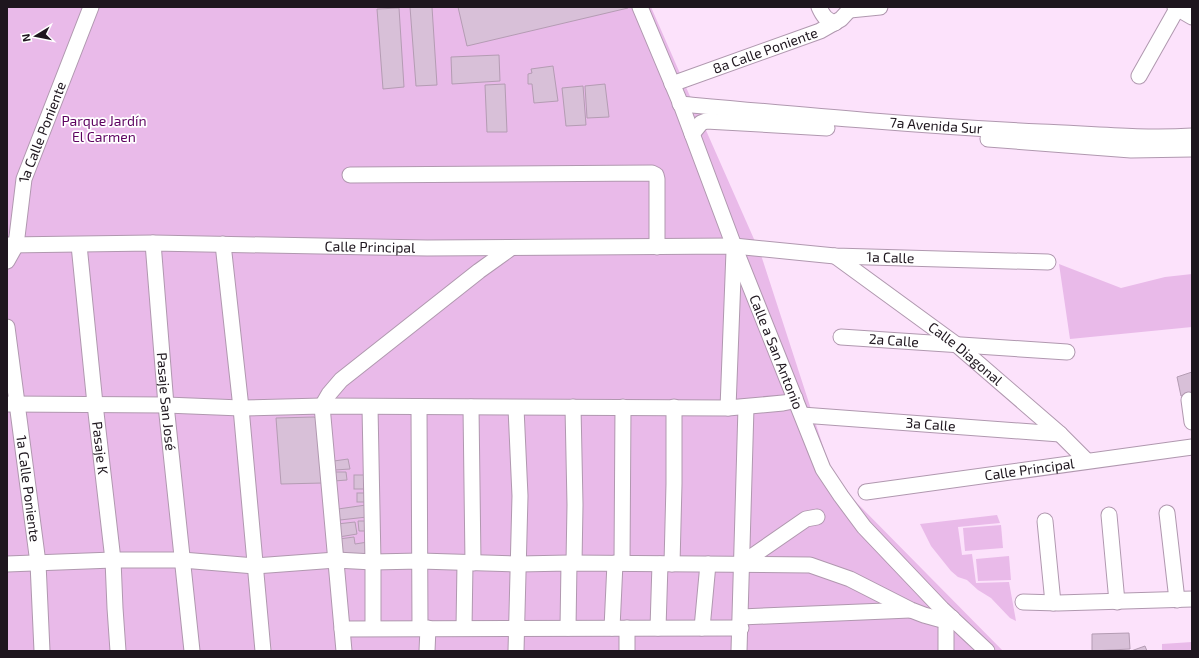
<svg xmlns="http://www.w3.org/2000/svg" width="1199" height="658" font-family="'Exo 2',sans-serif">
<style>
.green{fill:#e9bae9}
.building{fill:#d8c0d8;stroke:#b49cb3}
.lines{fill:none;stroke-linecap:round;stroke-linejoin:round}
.minor-casing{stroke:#b098af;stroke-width:17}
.minor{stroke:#fff;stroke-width:15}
.labels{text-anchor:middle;stroke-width:3.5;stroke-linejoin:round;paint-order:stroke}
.street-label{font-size:14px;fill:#1e161e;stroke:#fff}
.park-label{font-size:14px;fill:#5d0360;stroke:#fff}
</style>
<rect width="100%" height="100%" fill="#fce2fb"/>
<g class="green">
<polygon points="7,7 651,7 696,110 705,113 701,119 761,255 833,477 850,496 1003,651 7,651"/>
<polygon points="1059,264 1121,288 1165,277 1192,274 1192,327 1070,339"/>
<polygon points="997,515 1000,523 958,527 962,555 972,554 976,583 1009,582 1016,621 1010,618 991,598 978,590 967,580 958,577 951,571 931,546 920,524"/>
<polygon points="1001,525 1003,548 965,551 963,528"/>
<polygon points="1009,556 1011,580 978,581 976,559"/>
<polygon points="1192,642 1192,651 1162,651 1162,644"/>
</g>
<g class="building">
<polygon points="410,7 432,7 437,85 416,86"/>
<polygon points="458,7 627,7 628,8 467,46"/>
<polygon points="399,8 404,87 383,89 377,9"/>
<polygon points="499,55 500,81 452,84 451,57"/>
<polygon points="553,66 558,101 534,103 532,84 528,84 528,74 532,73 531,69"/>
<polygon points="505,84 507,132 487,132 485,85"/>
<polygon points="605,84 609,117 587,118 585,86"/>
<polygon points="583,86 586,125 566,126 562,88"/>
<polygon points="1192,372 1192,393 1181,396 1177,377"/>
<polygon points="314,417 317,419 323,483 281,484 276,418"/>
<polygon points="348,459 350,469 335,470 334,461"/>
<polygon points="334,472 346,472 347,480 334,481"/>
<rect x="354" y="475" width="15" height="14"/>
<rect x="357" y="493" width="12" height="9"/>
<polygon points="366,505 367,517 340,520 338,509"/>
<polygon points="358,521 369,521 369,531 359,531"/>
<polygon points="355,522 357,534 339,537 337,524"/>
<polygon points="354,537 355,544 368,542 370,554 342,558 339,539"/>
<polygon points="1129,633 1130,649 1092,651 1092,634"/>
<polygon points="1145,646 1147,651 1131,651"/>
</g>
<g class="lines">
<defs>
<g id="minor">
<path id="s1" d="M640,7L682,107L734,246L823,469L841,496L864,527L942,609L987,651"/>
<path d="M819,7C823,16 826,20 835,23"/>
<polyline points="1175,7 1192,17"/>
<polyline points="850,10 880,7"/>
<polyline points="1139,76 1178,7"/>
<path id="s2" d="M672,84L820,31L841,19L852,7"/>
<path id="s3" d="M680,104C801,115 920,126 1041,132C1091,134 1142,139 1192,136"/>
<polyline points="692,134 701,123 706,121 827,128"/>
<polyline points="988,139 1131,150 1192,149"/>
<polyline points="350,175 652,173 656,175 657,179 657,247"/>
<path id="s4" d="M153,243L166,405L192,651"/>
<polyline points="223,244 241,408 263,651"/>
<path id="s5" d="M7,245L153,243L427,248L734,246L835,256L1048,262"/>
<path id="s6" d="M79,245L95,404L113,560L115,608L118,651"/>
<path id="s7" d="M835,256L957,345L1060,434L1087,461"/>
<path id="s8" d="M7,261L16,245L24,179L91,7"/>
<path id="s9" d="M7,327L38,563L42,651"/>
<path id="s10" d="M841,337L1067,352"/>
<polyline points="1189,400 1192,422"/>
<polyline points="7,404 166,405 241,408 322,406 728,408 783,403 788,402 795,398"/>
<polyline points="370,407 373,562 373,628"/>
<polyline points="419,407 420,628"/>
<polyline points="471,407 473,563"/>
<polyline points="573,407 575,505 574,563"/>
<polyline points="728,408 734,251"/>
<path id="s11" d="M802,415L1060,434"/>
<path id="s12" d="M866,492L1192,447"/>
<polyline points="1167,513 1177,600"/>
<polyline points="1109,515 1117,602"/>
<polyline points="1045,521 1053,603"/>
<polyline points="622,563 623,407"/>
<polyline points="7,564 113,560 182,560 255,566 336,560 373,562 420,561 519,564 569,563 810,565 850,579 911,610 924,615 942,620 952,618"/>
<polyline points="672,564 674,484 674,407"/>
<polyline points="741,564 806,519 817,517"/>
<polyline points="1023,602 1058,603 1192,599"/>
<polyline points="741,617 910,610"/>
<polyline points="464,628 465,563"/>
<polyline points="568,628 569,563"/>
<polyline points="612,628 615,563"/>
<polyline points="627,628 627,651"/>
<polyline points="658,628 660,564"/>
<polyline points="702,628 708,564"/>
<polyline points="342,629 741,628"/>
<polyline points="344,651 322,406 329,394 341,380 479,271 511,248"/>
<polyline points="427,651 428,628"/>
<polyline points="516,651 520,496 516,408"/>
<polyline points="739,651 746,407"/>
<polyline points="946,651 946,628 952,618"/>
</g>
</defs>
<use href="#minor" class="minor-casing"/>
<use href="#minor" class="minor"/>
</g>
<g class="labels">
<g class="street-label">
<text dy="5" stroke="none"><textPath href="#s2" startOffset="99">8a Calle Poniente</textPath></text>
<text dy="5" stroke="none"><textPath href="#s3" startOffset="257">7a Avenida Sur</textPath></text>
<text dy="5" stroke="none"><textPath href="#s8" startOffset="135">1a Calle Poniente</textPath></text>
<text dy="5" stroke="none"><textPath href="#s5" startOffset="363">Calle Principal</textPath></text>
<text dy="5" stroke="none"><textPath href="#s5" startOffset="884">1a Calle</textPath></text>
<text dy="5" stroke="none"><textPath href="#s10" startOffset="53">2a Calle</textPath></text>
<text dy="5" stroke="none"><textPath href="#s1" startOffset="371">Calle a San Antonio</textPath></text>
<text dy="5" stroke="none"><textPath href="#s7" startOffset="163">Calle Diagonal</textPath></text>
<text dy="5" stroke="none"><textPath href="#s4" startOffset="159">Pasaje San José</textPath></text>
<text dy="5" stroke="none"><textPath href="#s11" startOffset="129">3a Calle</textPath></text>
<text dy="5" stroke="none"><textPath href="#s6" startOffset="204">Pasaje K</textPath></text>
<text dy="5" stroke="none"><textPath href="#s12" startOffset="165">Calle Principal</textPath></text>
<text dy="5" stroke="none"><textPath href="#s9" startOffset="163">1a Calle Poniente</textPath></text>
</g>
<g class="park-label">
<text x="104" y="126">Parque Jardín<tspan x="104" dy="16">El Carmen</tspan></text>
</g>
</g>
<rect width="1199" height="658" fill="none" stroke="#1e161e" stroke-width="16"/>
<g transform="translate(36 36) rotate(260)" stroke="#ffffff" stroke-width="3" paint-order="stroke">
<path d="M0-3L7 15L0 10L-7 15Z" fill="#1e161e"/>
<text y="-6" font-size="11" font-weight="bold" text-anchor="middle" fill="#1e161e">N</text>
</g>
</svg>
